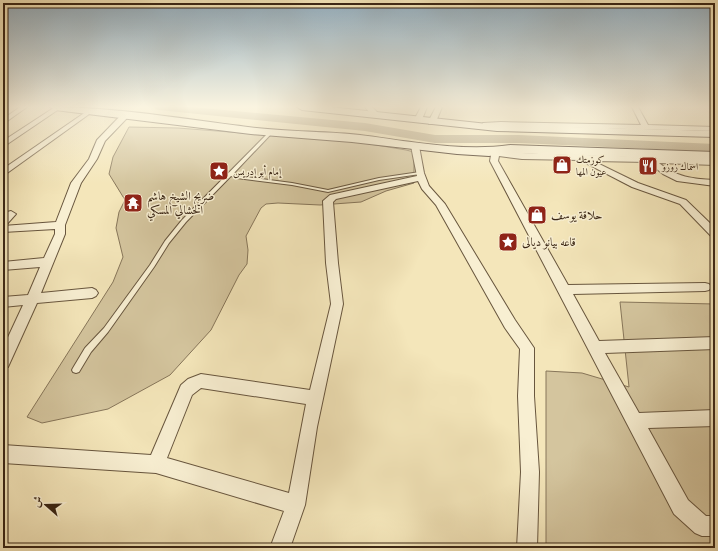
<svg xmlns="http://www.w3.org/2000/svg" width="718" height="551" font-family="'IM FELL French Canon',Amiri,serif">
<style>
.green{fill:#d4c59e;stroke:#87765a}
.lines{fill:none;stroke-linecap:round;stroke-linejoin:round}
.river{fill:#b5a582;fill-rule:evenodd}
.lane-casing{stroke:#68563e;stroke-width:2}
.street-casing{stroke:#68563e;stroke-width:2}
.secondary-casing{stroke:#3a2615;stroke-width:2}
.lane{fill:#f8efd2;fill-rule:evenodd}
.street{fill:#f8efd2;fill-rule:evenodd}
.secondary{fill:#f8efd2;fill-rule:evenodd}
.labels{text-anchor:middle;stroke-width:3;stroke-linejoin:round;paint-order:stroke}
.far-poi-label{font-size:10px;fill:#3a2615;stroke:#f8efd2;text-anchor:start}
.poi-label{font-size:12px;fill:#3a2615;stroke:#f8efd2;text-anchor:start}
</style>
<rect width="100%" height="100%" fill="#f4e6ba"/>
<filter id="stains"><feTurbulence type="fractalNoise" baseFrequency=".005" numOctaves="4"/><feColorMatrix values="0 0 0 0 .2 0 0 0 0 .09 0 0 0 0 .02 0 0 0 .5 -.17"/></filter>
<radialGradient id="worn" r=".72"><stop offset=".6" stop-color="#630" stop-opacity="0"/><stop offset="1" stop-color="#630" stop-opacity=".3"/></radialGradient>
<g class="green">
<polygon points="129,127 178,128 358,142 406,150 414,152 414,183 386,191 361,202 320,205 278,203 266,204 261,208 246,236 248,250 247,264 239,275 211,330 170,375 108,409 42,423 27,417 113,282 123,257 116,228 119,212 125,200 109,174 113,157"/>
<polygon points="620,302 715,304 715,548 546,548 546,371 582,373 629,387"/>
</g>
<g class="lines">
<polygon class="river" points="154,107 192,107 365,123 435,135 519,135 715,144 715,152 519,143 435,143 365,131 159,110 155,109"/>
<defs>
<polygon id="lane" points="270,131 273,132 233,174 238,176 292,183 328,190 379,178 420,172 422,173 420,174 379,180 328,192 292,185 237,178 231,176 186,222 169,243 154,267 108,332 91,352 79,372 76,373 73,372 72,370 73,368 85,348 104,328 150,265 165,241 182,220"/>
<g id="street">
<polygon points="20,107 27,107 3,124 3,119"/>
<polygon points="55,107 62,107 3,147 3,141"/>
<polygon points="365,107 372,107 380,115 376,117 373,117"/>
<polygon points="421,107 427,107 421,122 415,122 414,120"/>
<polygon points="436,107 442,107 435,124 429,124 428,122"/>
<polygon points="632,107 638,107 648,125 715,127 715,131 501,126 489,127 485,129 481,127 483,123 501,122 641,125"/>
<polygon points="90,109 93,111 92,112 3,176 3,169"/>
<polygon points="122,114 128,114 129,116 105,141 97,159 81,183 65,225 65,234 41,293 92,288 96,290 98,293 96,296 92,298 37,303 8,367 3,369 3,348 23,305 3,307 3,297 28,295 40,267 3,270 3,262 44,258 55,234 55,229 3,232 3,226 56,222 71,183 89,159 97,140"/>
<path d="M412,144H415L419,146L424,173L429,186L445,204L515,320L534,348V396L539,472L537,548H517L521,472L518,396L520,349L505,328L436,205L422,189L418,181L336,199L333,202L338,263L343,304L317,427L305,505L290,548H270L284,511L156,473L3,463V445L151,455L181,385L188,379L201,374L310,390L331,304L326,263L323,201L330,195L417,176L411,146ZM201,388L306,404L289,493L167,458L192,395Z"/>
<path d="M486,150L522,153L715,159V165L659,163C676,177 693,179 715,180V186L677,181L663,174L648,162L593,161L638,183L686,200L715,228V237L711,236L680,204L632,187L580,160L522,159L499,156L498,161L568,285L705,283L709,284L711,287L709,290L705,291L573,294L599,341L715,337V349L605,353L639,413L715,410V426L648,428L688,500L706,516H715V536H702L695,533L674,514L490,161L491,155L486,154L485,152Z"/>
<polygon points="11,211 16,214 7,224 3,225 3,216 7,212"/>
</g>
<g id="secondary">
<path d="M50,107C116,107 183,119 248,127C285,132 323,131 360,135C408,141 462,152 510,145L715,152V160L510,153L489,156L457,154L352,142L251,134L55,110Z"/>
<polygon points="297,107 330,107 497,125 715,131 715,137 497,131 302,110"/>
</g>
</defs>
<use href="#lane" class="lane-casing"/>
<use href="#street" class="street-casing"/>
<use href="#secondary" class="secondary-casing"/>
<use href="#lane" class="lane"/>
<use href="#street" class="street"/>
<use href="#secondary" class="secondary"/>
</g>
<linearGradient id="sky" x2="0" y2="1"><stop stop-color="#93aebf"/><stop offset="0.58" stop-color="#faf4e0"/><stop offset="1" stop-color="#faf4e0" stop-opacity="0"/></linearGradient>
<rect width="718" height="184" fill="url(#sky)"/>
<defs>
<symbol id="shop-square" viewBox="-11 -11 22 22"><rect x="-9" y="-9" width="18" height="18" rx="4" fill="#8f2418" stroke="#f8efd2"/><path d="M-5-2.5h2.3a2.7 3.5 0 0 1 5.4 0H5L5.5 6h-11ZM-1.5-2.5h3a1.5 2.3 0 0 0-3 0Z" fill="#fff"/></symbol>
<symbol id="restaurant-square" viewBox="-11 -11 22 22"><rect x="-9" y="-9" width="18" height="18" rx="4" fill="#8f2418" stroke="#f8efd2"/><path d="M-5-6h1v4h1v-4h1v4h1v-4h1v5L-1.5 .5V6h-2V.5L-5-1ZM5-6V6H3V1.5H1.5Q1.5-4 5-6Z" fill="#fff"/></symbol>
<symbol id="sight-square" viewBox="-11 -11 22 22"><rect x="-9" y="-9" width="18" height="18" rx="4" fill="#8f2418" stroke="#f8efd2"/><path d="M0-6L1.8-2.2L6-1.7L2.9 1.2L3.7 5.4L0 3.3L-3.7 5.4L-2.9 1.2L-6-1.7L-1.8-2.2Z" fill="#fff"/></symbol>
<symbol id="temple-square" viewBox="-11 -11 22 22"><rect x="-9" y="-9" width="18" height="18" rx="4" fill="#8f2418" stroke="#f8efd2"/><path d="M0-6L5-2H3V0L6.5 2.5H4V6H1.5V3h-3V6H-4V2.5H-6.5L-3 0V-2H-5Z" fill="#fff"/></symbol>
</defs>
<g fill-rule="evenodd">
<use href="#shop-square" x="551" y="154" width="22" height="22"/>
<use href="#restaurant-square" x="637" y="155" width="22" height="22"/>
<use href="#sight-square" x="208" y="160" width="22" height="22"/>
<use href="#temple-square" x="122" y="192" width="22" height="22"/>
<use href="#shop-square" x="526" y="204" width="22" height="22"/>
<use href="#sight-square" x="497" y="231" width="22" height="22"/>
</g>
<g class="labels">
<g class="far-poi-label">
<text x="576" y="163">كوزمتك<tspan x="576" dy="12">عيون المها</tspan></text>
<text x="662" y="170">اسماك زوزو</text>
<text x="233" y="175">إمام أبو إدريس</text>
</g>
<g class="poi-label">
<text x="147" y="200">ضريح الشيخ هاشم<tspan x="147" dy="14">الخشالي المسكي</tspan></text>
<text x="551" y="219">حلاقة يوسف</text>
<text x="522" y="246">قاعه بيانو ديالى</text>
</g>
</g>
<rect width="718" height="551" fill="none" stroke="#f4e6ba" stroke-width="16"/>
<rect x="4" y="4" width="710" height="543" fill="none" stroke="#3a2615" stroke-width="2"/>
<rect x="8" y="8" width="702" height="535" fill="none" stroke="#3a2615"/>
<g transform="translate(46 505) rotate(290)" stroke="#f8efd2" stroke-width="3" paint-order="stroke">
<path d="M0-3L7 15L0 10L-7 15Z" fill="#3a2615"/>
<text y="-6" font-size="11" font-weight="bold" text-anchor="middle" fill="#3a2615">ش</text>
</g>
<rect width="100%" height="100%" filter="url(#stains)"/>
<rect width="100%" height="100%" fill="url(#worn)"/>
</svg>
